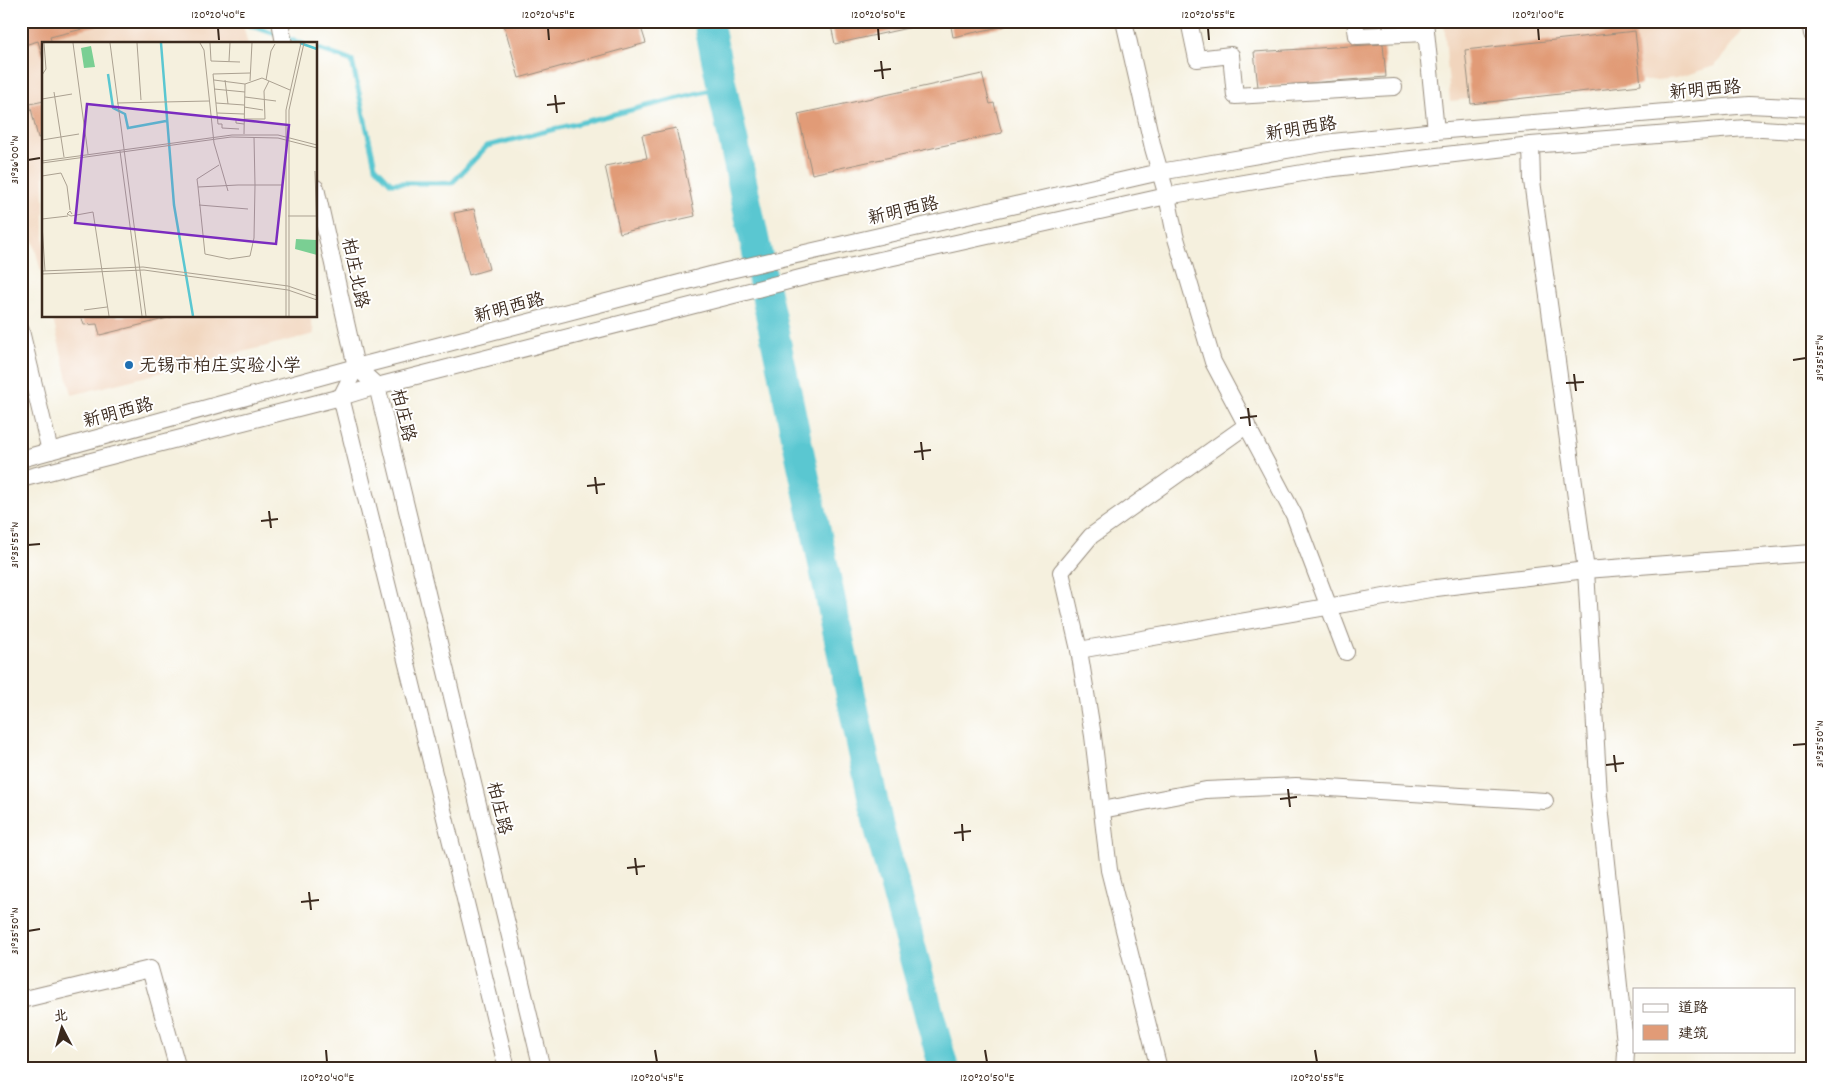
<svg xmlns="http://www.w3.org/2000/svg" width="1833" height="1090" font-family="Dekko,'LXGW WenKai TC',sans-serif">
<style>
.built{fill:#f1d5bd}
.lines{fill:none;stroke-linecap:round;stroke-linejoin:round}
.stream{stroke:#5ac7d1;stroke-width:5}
.river{stroke:#5ac7d1;stroke-width:30}
.building{fill:#e19b77}
.minor-casing{stroke:#988d7e;stroke-width:18}
.minor{stroke:#fff;stroke-width:16}
.ticks{fill:none;stroke:#3b2a1e;stroke-width:2}
.poi-dot{fill:#1f6fb2;stroke:#fff;stroke-width:2}
.labels{text-anchor:middle;stroke-width:4;stroke-linejoin:round;paint-order:stroke}
.street-label{font-size:18px;fill:#3b2a1e;stroke:#fff}
.poi-label{font-size:18px;fill:#3b2a1e;stroke:#fff;text-anchor:start}
.inset-river{fill:none;stroke:#5ac7d1;stroke-width:2.5}
.inset-road{fill:none;stroke:#aba191;stroke-width:1}
.view{fill:#7b2cbf;fill-opacity:0.15;stroke:#7b2cbf;stroke-width:2.5}
.inset-edge{fill:none;stroke:#3b2a1e;stroke-width:2.5}
.neatline{fill:none;stroke:#3b2a1e;stroke-width:2}
.ticks-label{font-size:12px;text-anchor:middle;fill:#3b2a1e}
</style>
<rect width="100%" height="100%" fill="#fff"/>
<filter id="ink" filterUnits="userSpaceOnUse"><feTurbulence type="fractalNoise" baseFrequency=".02" numOctaves="2"/><feDisplacementMap in="SourceGraphic" scale="10" xChannelSelector="R" yChannelSelector="G"/><feConvolveMatrix kernelMatrix="1 2 1 2 8 2 1 2 1" color-interpolation-filters="sRGB"/></filter>
<filter id="wash" filterUnits="userSpaceOnUse"><feTurbulence type="fractalNoise" baseFrequency=".0096" numOctaves="4" result="noise"/><feDisplacementMap in="SourceGraphic" scale="20" xChannelSelector="R" yChannelSelector="G"/><feGaussianBlur stdDeviation="1.12" result="paint"/><feColorMatrix in="noise" values="0 0 0 0 0 0 0 0 0 0 0 0 0 0 0 0 0 1.4 0 .05"/><feComposite in="paint" operator="in"/></filter>
<g filter="url(#wash)">
<rect width="100%" height="100%" fill="#f5f0de"/>
<g class="built">
<polygon points="21,21 242,21 248,44 44,44 44,283 21,195"/>
<polygon points="1444,21 1745,21 1741,33 1715,66 1676,78 1450,101"/>
<polygon points="52,316 310,316 314,334 72,395"/>
</g>
<g class="lines">
<g class="stream">
<polyline points="238,21 303,44"/>
<polyline points="316,48 352,61 375,166 391,183 452,183 487,146 723,87"/>
</g>
<polyline class="river" points="708,21 879,828 944,1069"/>
</g>
<g id="blocks">
<g class="building">
<polygon points="21,21 111,21 111,22 50,37 52,44 44,44 43,58 38,41 21,46"/>
<polygon points="503,21 639,21 646,43 519,78"/>
<polygon points="830,21 935,21 935,22 835,44"/>
<polygon points="950,21 1023,21 1023,22 953,37"/>
<polygon points="1635,31 1641,85 1471,104 1465,50"/>
<polygon points="1383,44 1386,77 1258,87 1254,52"/>
<polygon points="982,74 990,104 994,103 1002,133 812,174 798,114"/>
<polygon points="44,101 44,136 38,138 30,104"/>
<polygon points="676,128 695,216 620,233 605,166 647,158 642,135"/>
<polygon points="474,209 489,269 469,275 454,213"/>
<polygon points="81,316 172,316 172,317 100,335 97,324 84,325"/>
</g>
</g>
</g>
<g filter="url(#ink)">
<use href="#blocks" fill-opacity="0" stroke="#988d7e" stroke-width="1"/>
<g class="lines">
<defs>
<g id="minor">
<polyline points="280,21 284,44"/>
<polyline points="1124,21 1153,148 1167,196 1175,235 1213,362 1294,515 1346,652"/>
<polyline points="1189,21 1197,59 1231,55 1235,96 1394,87"/>
<polyline points="1355,21 1357,36 1426,33"/>
<polyline points="1425,21 1436,131"/>
<polyline points="1810,21 1812,34"/>
<polyline points="1531,145 1532,181 1586,570 1599,796 1626,1052 1625,1069"/>
<polyline points="316,188 356,367"/>
<polyline points="21,331 50,451"/>
<polyline points="356,367 377,386 542,1069"/>
<polyline points="356,367 341,397 507,1069"/>
<polyline points="21,459 356,367 726,271 1160,172 1333,142 1436,131 1749,105 1812,108"/>
<polyline points="21,479 341,397 377,386 808,276 1167,196 1326,169 1531,145 1746,128 1812,132"/>
<polyline points="1079,650 1061,572 1091,536 1247,425"/>
<polyline points="1102,810 1206,790 1296,786 1545,801"/>
<polyline points="21,1000 150,969 178,1069"/>
<polyline points="1159,1069 1109,870 1093,736 1079,650 1436,588 1586,570 1812,553"/>
</g>
</defs>
<use href="#minor" class="minor-casing"/>
<use href="#minor" class="minor"/>
</g>
</g>
<path class="ticks" d="M218,28L219,40M548,28L549,40M878,28L879,40M1208,28L1209,40M1538,28L1539,40M881,61L883,79M874,71L891,69M555,95L557,113M547,105L565,103M28,160L40,158M1793,360L1806,358M1574,374L1576,391M1566,383L1584,382M1248,408L1250,426M1240,418L1257,416M921,442L923,460M914,452L931,450M595,477L597,494M587,486L605,484M269,511L271,528M261,521L278,519M28,545L40,544M1793,745L1806,744M1614,755L1616,772M1606,765L1624,763M1288,789L1290,807M1280,799L1297,797M962,824L963,841M954,833L971,831M635,858L637,875M627,868L645,866M309,892L311,910M301,902L319,900M28,931L40,929M326,1050L327,1062M655,1050L657,1062M985,1050L987,1062M1315,1050L1317,1062"/>
<circle class="poi-dot" cx="129" cy="365" r="5"/>
<g class="labels">
<g class="street-label">
<text transform="translate(1705 89) rotate(-5)" y="6">新明西路</text>
<text transform="translate(1301 128) rotate(-9)" y="6">新明西路</text>
<text transform="translate(903 210) rotate(-13)" y="6">新明西路</text>
<text transform="translate(356 273) rotate(78)" y="6">柏庄北路</text>
<text transform="translate(509 307) rotate(-15)" y="6">新明西路</text>
<text transform="translate(118 412) rotate(-15)" y="6">新明西路</text>
<text transform="translate(404 415) rotate(76)" y="6">柏庄路</text>
<text transform="translate(500 808) rotate(76)" y="6">柏庄路</text>
</g>
<g class="poi-label">
<text x="139" y="371">无锡市柏庄实验小学</text>
</g>
</g>
<g transform="translate(42 42)">
<rect width="275" height="275" fill="#f5f0de"/>
<path d="M49,4L53,25L42,26L39,6ZM254,197L275,198V213L253,207Z" fill="#7acf93"/>
<path class="inset-river" d="M119,1L132,163L151,274M258,1L275,7M66,32L71,66L83,72L86,86L124,79"/>
<path class="inset-road" d="M31,1L46,112M68,1L104,274M95,1L99,58M158,1L162,8L172,101L186,149M168,1L169,19L198,20M187,19L188,1M0,33L4,27L2,1M172,38L203,42M183,38L186,62M224,38L229,9L233,2M208,39L210,1M172,47L203,50M12,50L22,115M203,55L234,59M0,57L30,52M75,61L167,59M174,61L202,63M202,65L221,68M175,71L202,72M176,77H194V81L202,82M202,77H223L222,49L227,39M197,87L180,86V82H176L171,32L208,31M202,92L203,42L220,36L248,48M212,95L213,143L212,196L208,214L187,217L163,212L156,145L196,143H240M0,98L37,92M78,109L100,274M0,119L190,93H236L275,103M0,121L189,95L236,96L275,106M273,129L275,196M0,134L19,131L25,144L28,168M156,145L155,137L177,123M157,163L206,167M30,172L28,169L25,172L29,174L51,170L67,274M246,174H275M0,177L26,174M0,182L3,229M0,229L101,225L246,244L275,254M0,232L102,228L246,248L275,258M42,268L65,265M244,274V68L259,1M247,274V68L262,1"/>
<path class="view" d="M45,62L247,83L234,202L33,181Z"/>
<rect width="275" height="275" class="inset-edge"/>
</g>
<rect width="1833" height="1090" fill="none" stroke="#fff" stroke-width="55"/>
<rect x="1633" y="988" width="162" height="65" fill="#ffffff" stroke="#b1aaa5"/>
<rect x="1643" y="1004" width="25" height="8" fill="#ffffff" stroke="#b1aaa5"/>
<text x="1678" y="1012" font-size="15" fill="#3b2a1e">道路</text>
<rect x="1643" y="1025" width="25" height="15" fill="#e19b77" stroke="#b1aaa5"/>
<text x="1678" y="1038" font-size="15" fill="#3b2a1e">建筑</text>
<g transform="translate(62 1028) rotate(354)" stroke="#ffffff" stroke-width="4" paint-order="stroke">
<path d="M0-4L9 19L0 12L-9 19Z" fill="#3b2a1e"/>
<text y="-8" font-size="14" font-weight="bold" text-anchor="middle" fill="#3b2a1e">北</text>
</g>
<rect x="28" y="28" width="1778" height="1034" class="neatline"/>
<g class="ticks-label">
<text x="218" y="18">120°20'40"E</text>
<text x="548" y="18">120°20'45"E</text>
<text x="878" y="18">120°20'50"E</text>
<text x="1208" y="18">120°20'55"E</text>
<text x="1538" y="18">120°21'00"E</text>
<text transform="translate(14 160) rotate(-90)" y="4">31°36'00"N</text>
<text transform="translate(1819 358) rotate(-90)" y="4">31°35'55"N</text>
<text transform="translate(14 545) rotate(-90)" y="4">31°35'55"N</text>
<text transform="translate(1819 744) rotate(-90)" y="4">31°35'50"N</text>
<text transform="translate(14 931) rotate(-90)" y="4">31°35'50"N</text>
<text x="327" y="1081">120°20'40"E</text>
<text x="657" y="1081">120°20'45"E</text>
<text x="987" y="1081">120°20'50"E</text>
<text x="1317" y="1081">120°20'55"E</text>
</g>
</svg>
